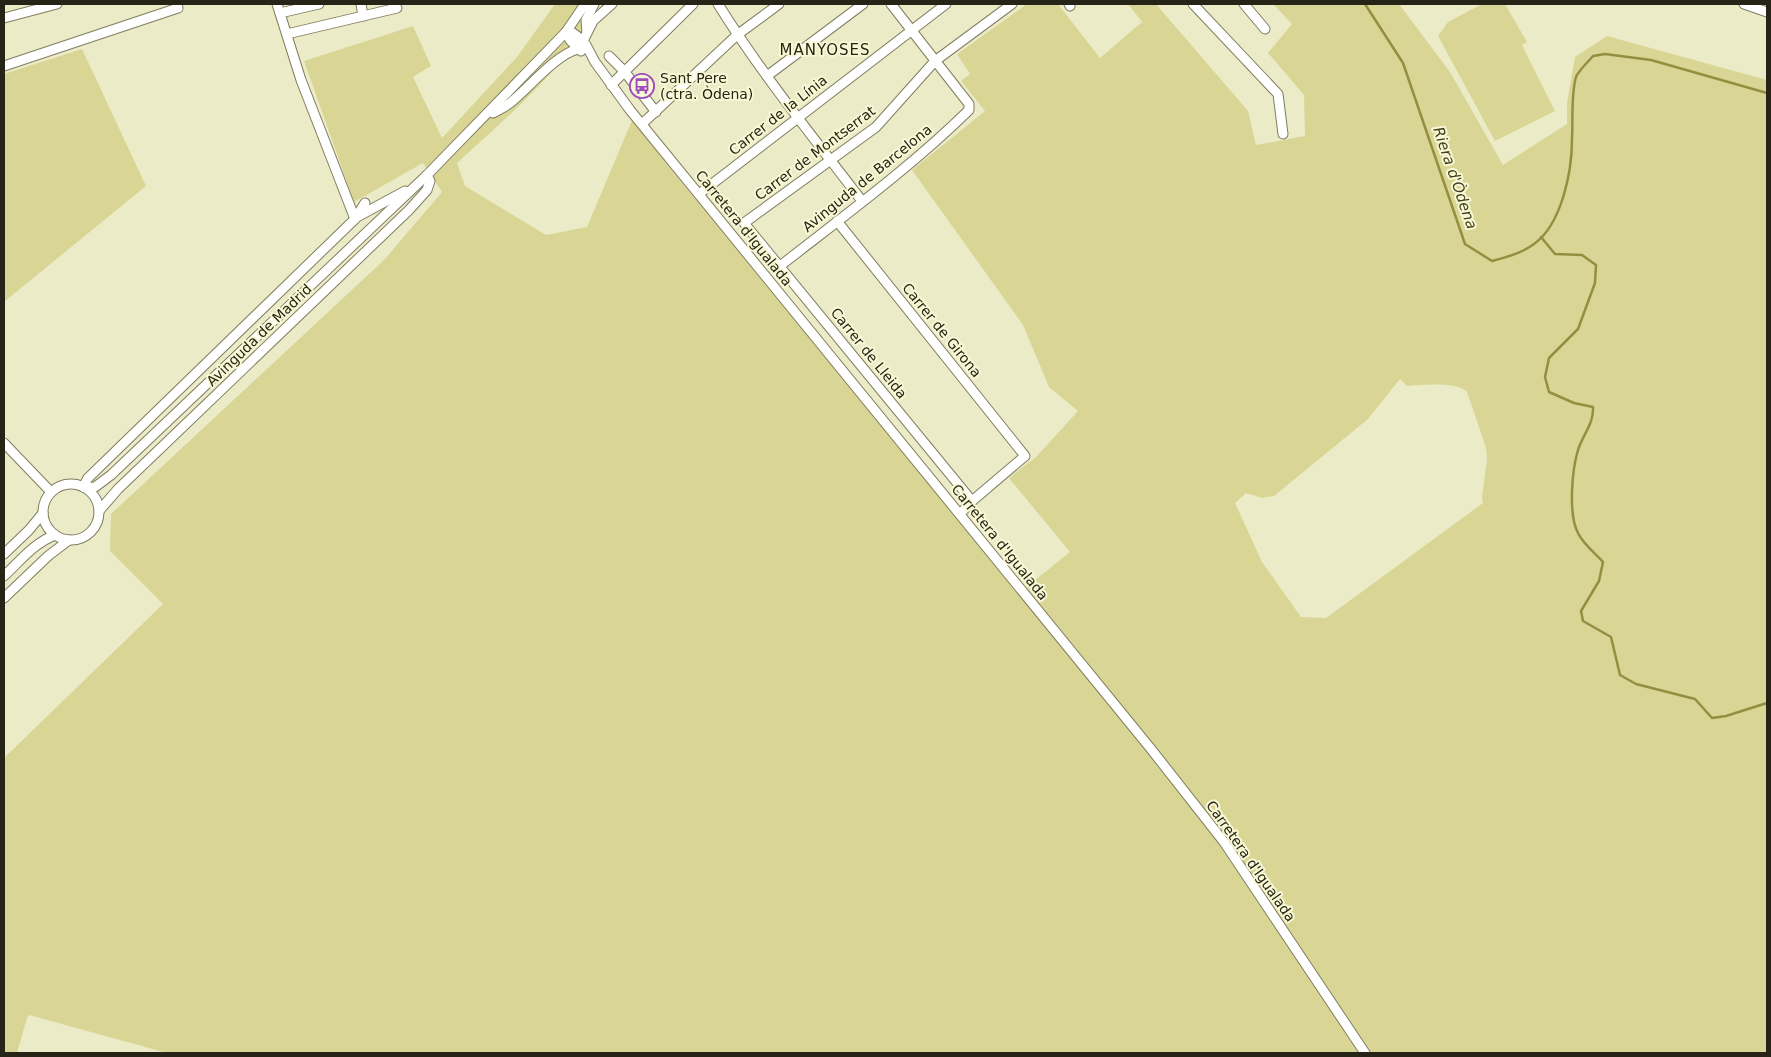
<svg xmlns="http://www.w3.org/2000/svg" width="1771" height="1057" font-family="'DejaVu Sans',sans-serif">
<style>
.green{fill:#d9d695;fill-rule:evenodd}
.lines{fill:none;stroke-linecap:round;stroke-linejoin:round}
.stream{stroke:#948f40;stroke-width:2.5}
.minor-casing{stroke:#807e5f;stroke-width:11}
.minor{stroke:#fff;stroke-width:9}
.labels{text-anchor:middle;stroke-width:4;stroke-linejoin:round;paint-order:stroke}
.poi-label{font-size:14px;fill:#252417;stroke:#f9f8d5;text-anchor:start}
.street-label{font-size:14px;fill:#252417;stroke:#f9f8d5}
.neighbourhood-label{font-size:15px;letter-spacing:1px;fill:#252417;stroke:#f9f8d5}
.water-label{font-size:15px;font-style:italic;fill:#403e1b;stroke:#f9f8d5}
</style>
<rect width="100%" height="100%" fill="#ecebc8"/>
<g class="green">
<path d="M555,4H599C567,68 509,115 457,163L465,186L546,235L587,227L633,118L669,167L1019,593L1070,552L1009,478L1036,457L1078,411L1049,387L1023,325L912,170L985,111L961,81L970,74L957,54L1027,4H1058L1100,58L1142,22L1128,4H1156L1248,111L1256,145L1305,136L1304,95L1268,53L1292,24L1273,4H1399L1450,72L1503,165L1567,124V103L1575,57L1607,36L1767,80V1053H167L29,1015L27,1018L17,1053H4V758L163,604L110,551L111,514L384,260L442,192L423,163L354,202L304,61L413,26L431,66L413,77L442,138L517,57ZM1400,379L1407,386C1421,385 1458,381 1467,392L1486,448L1487,459L1482,498L1483,503L1326,618L1301,617L1262,562L1235,503L1246,493L1262,498L1274,496L1368,419Z"/>
<polygon points="1482,4 1505,4 1527,42 1522,45 1555,111 1495,141 1438,36 1448,22"/>
<polygon points="82,49 146,186 5,301 4,299 4,74"/>
</g>
<g class="lines">
<g class="stream">
<path d="M1365,4L1403,63L1465,244L1492,261C1507,257 1522,253 1534,244C1562,224 1572,171 1572,139C1573,121 1571,93 1576,77C1579,70 1588,62 1593,56L1605,54L1651,60L1767,93"/>
<path d="M1541,237L1555,254L1582,255L1596,265L1595,283L1578,329L1549,358L1545,377L1549,392L1574,403L1593,407C1594,424 1583,434 1578,450C1572,470 1568,514 1578,533C1583,544 1596,554 1603,562L1599,581L1581,611L1583,621L1611,637L1620,675L1636,684L1695,699L1712,718L1726,716L1767,703"/>
</g>
<defs>
<g id="minor">
<polyline points="277,4 301,80 355,219"/>
<polyline points="361,4 363,16"/>
<path d="M718,4C761,73 813,137 862,201"/>
<polyline points="1069,4 1070,6"/>
<polyline points="1193,4 1278,94 1283,134"/>
<polyline points="1244,4 1265,29"/>
<polyline points="1744,4 1767,12"/>
<polyline points="280,13 319,4"/>
<polyline points="4,18 57,4"/>
<polyline points="566,32 573,33 581,39 586,45 595,62 630,110 1151,749 1224,842 1365,1053"/>
<polyline points="566,32 570,40 581,51"/>
<polyline points="587,33 586,20 594,4"/>
<polyline points="287,34 397,8"/>
<polyline points="581,45 593,21 612,4"/>
<polyline points="609,56 624,71 656,112"/>
<polyline points="4,66 178,8 177,4"/>
<polyline points="767,76 863,4"/>
<polyline points="611,85 693,4"/>
<path d="M493,113C499,110 505,107 510,103C529,88 555,55 578,49"/>
<polyline points="642,124 737,35 779,4"/>
<polyline points="699,194 946,4"/>
<polyline points="357,217 405,191"/>
<polyline points="837,221 1025,456 972,501 960,514"/>
<path d="M780,266C844,216 911,167 969,110V104L891,4"/>
<polyline points="4,443 51,492"/>
<circle cx="71" cy="512" r="28"/>
<polyline points="83,487 88,478 355,219 365,203"/>
<polyline points="86,488 95,487 111,475 427,175 566,32 585,4"/>
<polyline points="972,501 744,223 876,127 935,61 1012,4"/>
<polyline points="99,511 118,489 409,210 427,190 430,181 427,175"/>
<polyline points="4,554 29,530 43,513"/>
<path d="M4,576C20,561 34,543 55,535"/>
<polyline points="4,598 48,556 69,540"/>
</g>
</defs>
<use href="#minor" class="minor-casing"/>
<use href="#minor" class="minor"/>
</g>
<defs>
<symbol id="bus-ring" viewBox="-11 -11 22 22"><circle r="9.5" fill="#f9f8d5" stroke="#9e4dbd" stroke-width="1.5"/><path d="M-5-6H5V4H4V6H2V4H-2V6H-4V4H-5ZM-3.5-4V0h7V-4ZM-3.5 1.2v1.5H-2V1.2ZM2 1.2v1.5H3.5V1.2Z" fill="#9e4dbd"/></symbol>
</defs>
<g fill-rule="evenodd">
<use href="#bus-ring" x="628" y="72" width="28" height="28"/>
</g>
<g class="labels">
<g class="poi-label">
<text x="660" y="83">Sant Pere<tspan x="660" dy="16">(ctra. Òdena)</tspan></text>
</g>
<g class="street-label">
<text transform="translate(778 115) rotate(-38)" y="5">Carrer de la Línia</text>
<text transform="translate(815 153) rotate(-37)" y="5">Carrer de Montserrat</text>
<text transform="translate(867 178) rotate(-39)" y="5">Avinguda de Barcelona</text>
<text transform="translate(744 228) rotate(51)" y="5">Carretera d'Igualada</text>
<text transform="translate(942 330) rotate(51)" y="5">Carrer de Girona</text>
<text transform="translate(259 335) rotate(-44)" y="5">Avinguda de Madrid</text>
<text transform="translate(869 353) rotate(51)" y="5">Carrer de Lleida</text>
<text transform="translate(1000 542) rotate(51)" y="5">Carretera d'Igualada</text>
<text transform="translate(1251 861) rotate(55)" y="5">Carretera d'Igualada</text>
</g>
<g class="neighbourhood-label">
<text x="825" y="55">MANYOSES</text>
</g>
<g class="water-label">
<text transform="translate(1455 178) rotate(71)" y="5">Riera d'Òdena</text>
</g>
</g>
<rect width="1771" height="1057" fill="none" stroke="#252417" stroke-width="10"/>
</svg>
